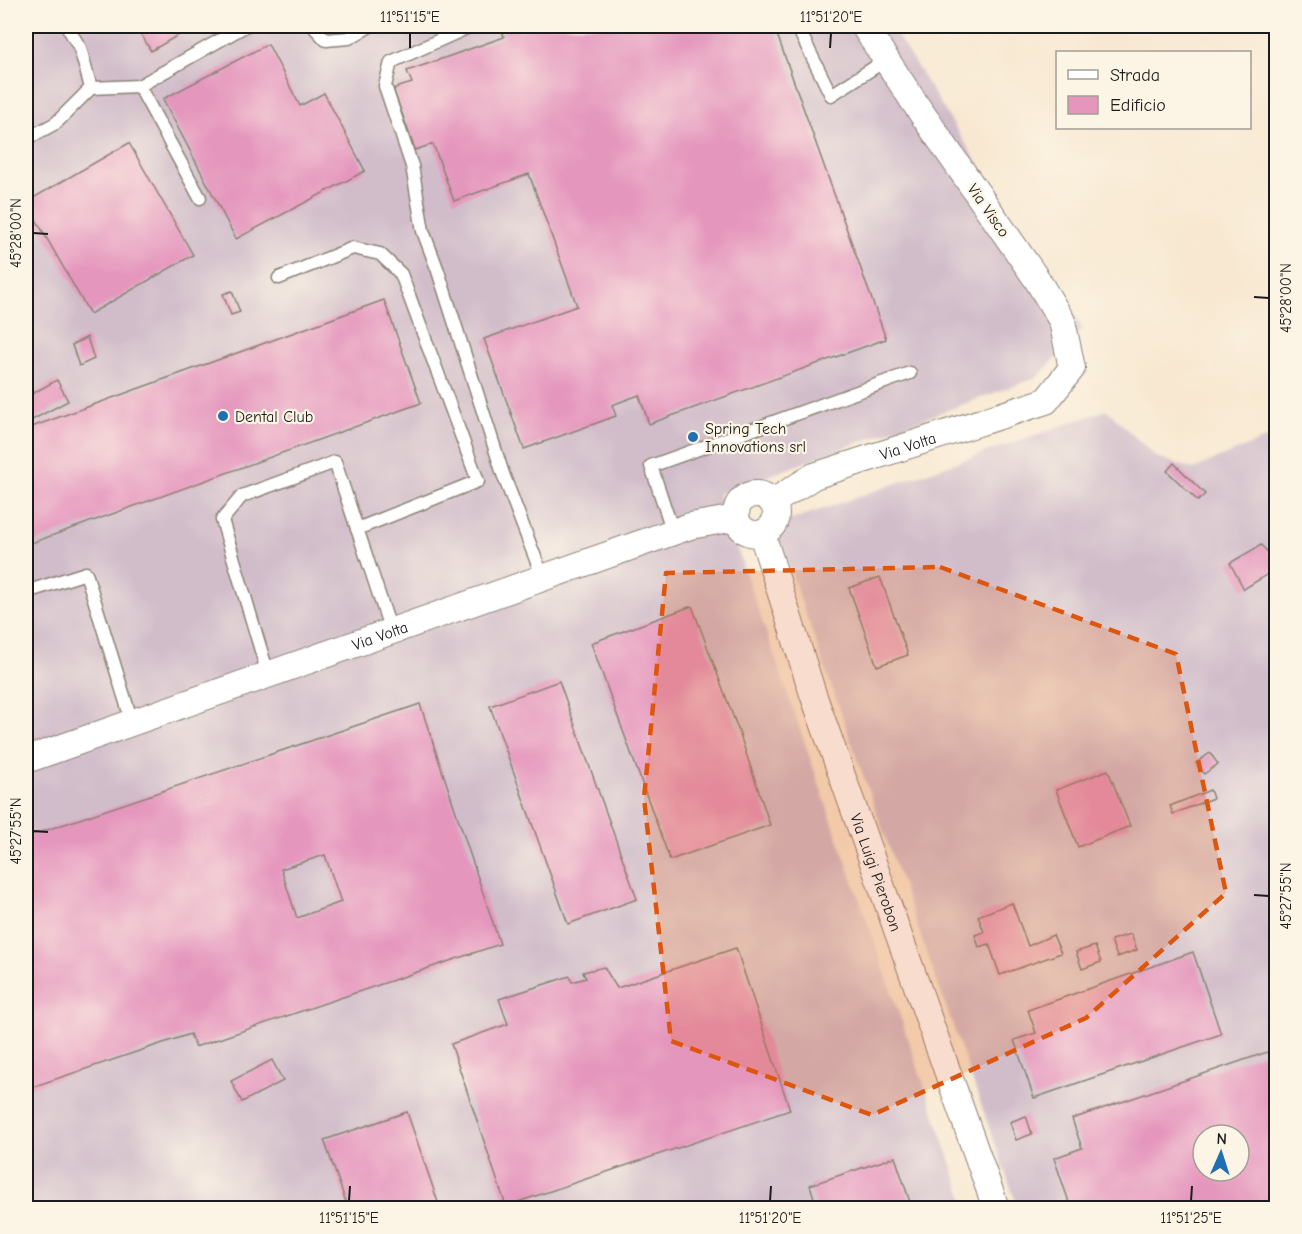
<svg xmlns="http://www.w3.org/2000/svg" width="1302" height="1234" font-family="'Comic Neue',sans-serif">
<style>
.industrial{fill:#d1bdca;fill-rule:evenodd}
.building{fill:#e596bd;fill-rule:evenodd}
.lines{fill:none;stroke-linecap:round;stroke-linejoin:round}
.lane-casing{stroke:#8a8276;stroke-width:15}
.street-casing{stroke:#8a8276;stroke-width:28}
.lane{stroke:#fff;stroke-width:12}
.street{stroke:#fff;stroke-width:26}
.marked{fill:#de560d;fill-opacity:0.2;stroke:#de560d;stroke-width:4.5;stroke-dasharray:12 8;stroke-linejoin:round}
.ticks{fill:none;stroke:#1c1c1c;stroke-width:2}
.poi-dot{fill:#1f6fb2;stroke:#fcf5e5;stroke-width:2}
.labels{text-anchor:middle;stroke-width:4.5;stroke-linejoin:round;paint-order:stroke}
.street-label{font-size:16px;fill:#1c1c1c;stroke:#fcf5e5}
.poi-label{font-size:16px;fill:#1c1c1c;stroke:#fcf5e5;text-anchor:start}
.neatline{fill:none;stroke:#1c1c1c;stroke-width:2}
.ticks-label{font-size:15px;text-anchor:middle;fill:#1c1c1c}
</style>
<rect width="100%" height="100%" fill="#fcf5e5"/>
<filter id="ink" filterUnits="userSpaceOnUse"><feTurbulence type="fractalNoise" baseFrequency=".0167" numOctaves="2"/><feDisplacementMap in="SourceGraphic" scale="12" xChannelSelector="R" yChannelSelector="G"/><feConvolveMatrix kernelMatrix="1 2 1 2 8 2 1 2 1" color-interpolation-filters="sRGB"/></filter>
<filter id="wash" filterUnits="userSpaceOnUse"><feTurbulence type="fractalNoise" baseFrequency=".008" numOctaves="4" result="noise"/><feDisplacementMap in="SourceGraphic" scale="24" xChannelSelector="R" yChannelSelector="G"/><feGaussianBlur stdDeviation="1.35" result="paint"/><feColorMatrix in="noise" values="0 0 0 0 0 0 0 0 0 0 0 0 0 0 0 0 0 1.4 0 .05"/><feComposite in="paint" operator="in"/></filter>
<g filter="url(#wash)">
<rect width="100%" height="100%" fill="#f8e8d1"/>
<g class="industrial">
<polygon points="26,26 891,26 1083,329 1038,377 718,494 967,1208 26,1208"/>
<path d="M1107,410L1156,457L1193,469L1276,434V1208H1018L774,526ZM1203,1135H1239V1171H1203Z"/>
</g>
<g id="blocks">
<g class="building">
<polygon points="136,26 194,26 151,51"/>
<polygon points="500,26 518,26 520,31 536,26 774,26 886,339 649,424 639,395 612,405 616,416 524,449 484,339 577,306 529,174 454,201 433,144 415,150 394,91 395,88 412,83 407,71 504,37"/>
<polygon points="268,44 300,106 324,93 365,171 236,239 163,99"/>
<polygon points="129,143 193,255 90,314 26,202"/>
<polygon points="232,291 240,312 231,315 223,294"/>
<polygon points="384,300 421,403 26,545 26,429"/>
<polygon points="87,337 94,359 79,366 72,345"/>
<polygon points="57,380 68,401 32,420 26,409 26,397"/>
<polygon points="1174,463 1205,494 1198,501 1167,471"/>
<polygon points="1261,545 1276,561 1276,569 1244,589 1230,563"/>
<polygon points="880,577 908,655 877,666 849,588"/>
<polygon points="692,606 739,732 770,825 670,860 591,643"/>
<polygon points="559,681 637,899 568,924 490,706"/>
<path d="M420,704L500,944L195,1047L190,1034L26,1089V837ZM325,855L341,902L297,918L281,869Z"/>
<polygon points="1210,753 1218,764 1204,774 1196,763"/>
<polygon points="1108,770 1130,826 1078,847 1056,790"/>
<polygon points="1210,790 1213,798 1173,814 1170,806"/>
<polygon points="1012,903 1028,946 1053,935 1061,953 1000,975 989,944 979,947 975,935 984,932 978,916"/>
<polygon points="1131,934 1137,950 1117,957 1111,940"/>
<polygon points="1095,946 1101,962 1082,969 1076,952"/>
<polygon points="736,948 790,1110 506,1206 451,1044 508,1024 499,999 570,976 572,982 586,978 583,972 604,967 617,988"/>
<polygon points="1193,952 1221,1034 1034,1098 1014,1040 1036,1033 1028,1010"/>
<path d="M1276,1049V1208H1071L1054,1158L1082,1148L1072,1119ZM1203,1135H1239V1171H1203Z"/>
<polygon points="272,1060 283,1081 242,1102 231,1081"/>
<polygon points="407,1112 440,1208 348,1208 324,1140"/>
<polygon points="1026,1116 1032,1134 1016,1140 1010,1122"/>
<polygon points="895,1157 912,1208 817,1208 810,1185"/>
</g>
</g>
</g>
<g filter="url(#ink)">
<use href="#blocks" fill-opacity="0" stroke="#8a8276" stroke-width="1.5"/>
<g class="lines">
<defs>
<g id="lane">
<polyline points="313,26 326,40 349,38 370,26"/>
<polyline points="471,26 391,62 385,86 412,166 423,231 438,271 503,474 543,578"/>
<polyline points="797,26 831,95 886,60"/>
<polyline points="139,86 200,198"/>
<polyline points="91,88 139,86 245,26"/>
<polyline points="26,139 56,123 91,88 80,48 67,26"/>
<polyline points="279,278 353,248 380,254 401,274 478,481 357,529"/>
<polyline points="673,532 651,466 910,373"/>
<polyline points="26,592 86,573 132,722"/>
<polyline points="268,674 222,520 242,496 335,462 391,631"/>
</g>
<g id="street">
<circle cx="756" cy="514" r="20"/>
<path id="s1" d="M773,502L814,476L1046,401L1072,368L1062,321L1036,278L916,105L864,26"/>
<path id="s2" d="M762,534L813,694L996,1208"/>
<path id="s3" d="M26,760L673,532L690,526L736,518"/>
</g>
</defs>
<use href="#lane" class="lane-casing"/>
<use href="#street" class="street-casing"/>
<use href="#lane" class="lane"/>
<use href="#street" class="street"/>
</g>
</g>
<path class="marked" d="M940,567L1176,654L1226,893L1086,1018L872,1115L671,1041L644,798L666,573Z"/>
<path class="ticks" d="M410,48V33M830,48L831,33M33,233L48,234M1254,297L1269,298M33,831L48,832M1254,895L1269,896M349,1201L350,1186M770,1201L771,1186M1191,1201L1192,1186"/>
<g class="poi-dot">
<circle cx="223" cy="416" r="6"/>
<circle cx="693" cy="437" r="6"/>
</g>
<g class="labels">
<g class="street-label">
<text transform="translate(989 210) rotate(55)" y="6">Via Visco</text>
<text dy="6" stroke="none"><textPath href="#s1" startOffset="147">Via Volta</textPath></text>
<text dy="6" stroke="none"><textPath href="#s3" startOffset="375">Via Volta</textPath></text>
<text dy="6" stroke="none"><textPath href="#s2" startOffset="357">Via Luigi Pierobon</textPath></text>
</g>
<g class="poi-label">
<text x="235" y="422">Dental Club</text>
<text x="705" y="434">Spring Tech<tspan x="705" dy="18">Innovations srl</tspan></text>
</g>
</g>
<rect width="1302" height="1234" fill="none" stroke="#fcf5e5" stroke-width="66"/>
<rect x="1056" y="51" width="195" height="78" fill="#fcf5e5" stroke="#a29e95" stroke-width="1.5"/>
<rect x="1068" y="70" width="30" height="9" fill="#ffffff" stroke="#a29e95" stroke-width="1.5"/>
<text x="1110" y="81" font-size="18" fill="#1c1c1c">Strada</text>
<rect x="1068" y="96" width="30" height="18" fill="#e596bd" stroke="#a29e95" stroke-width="1.5"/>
<text x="1110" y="111" font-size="18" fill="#1c1c1c">Edificio</text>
<g transform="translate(1221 1153) rotate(3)"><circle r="28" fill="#fcf5e5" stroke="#a29e95" stroke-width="1.5"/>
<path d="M0-4.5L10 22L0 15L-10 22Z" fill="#1f6fb2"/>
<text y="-9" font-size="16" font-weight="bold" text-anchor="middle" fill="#1c1c1c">N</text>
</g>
<rect x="33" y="33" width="1236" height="1168" class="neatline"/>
<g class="ticks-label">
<text x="410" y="22">11°51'15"E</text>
<text x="831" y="22">11°51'20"E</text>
<text transform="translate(16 233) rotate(-90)" y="5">45°28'00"N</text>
<text transform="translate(1286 298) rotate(-90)" y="5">45°28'00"N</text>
<text transform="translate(16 831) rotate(-90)" y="5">45°27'55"N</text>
<text transform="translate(1286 896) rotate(-90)" y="5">45°27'55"N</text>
<text x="349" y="1223">11°51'15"E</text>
<text x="770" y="1223">11°51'20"E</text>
<text x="1191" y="1223">11°51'25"E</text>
</g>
</svg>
